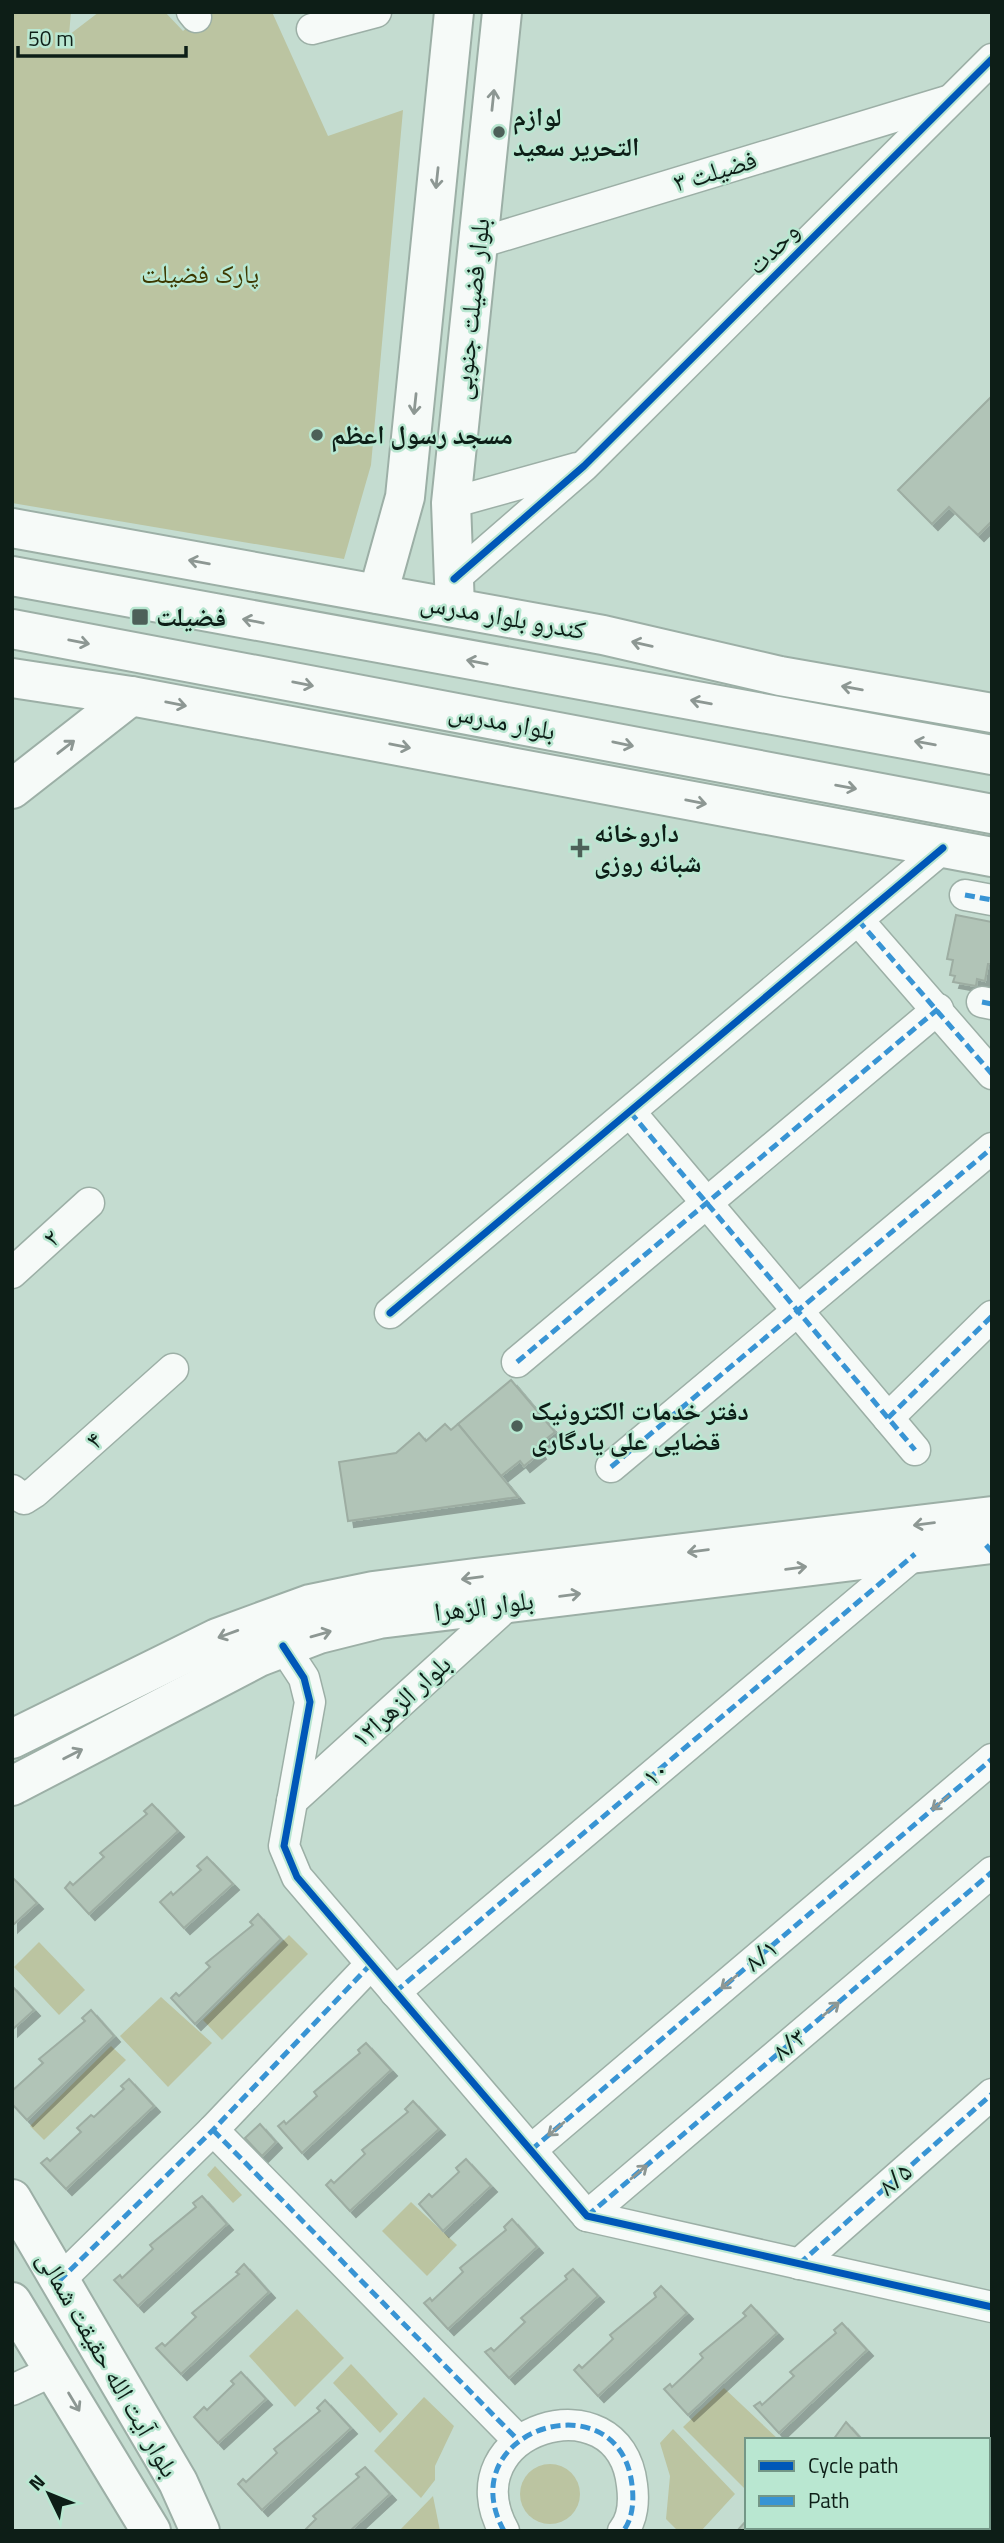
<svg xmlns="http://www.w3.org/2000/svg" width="1004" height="2543" font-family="'Titillium Web','Noto Naskh Arabic',sans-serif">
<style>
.green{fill:#bbc4a1}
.building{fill:#b1c4b7;stroke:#9dada2;stroke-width:2;filter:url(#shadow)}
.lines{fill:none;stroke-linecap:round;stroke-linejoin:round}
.minor-casing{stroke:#9cafa6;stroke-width:33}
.major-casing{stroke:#9cafa6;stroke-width:42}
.minor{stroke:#f6faf8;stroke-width:30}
.major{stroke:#f6faf8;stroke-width:38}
.quiet{stroke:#3894d4;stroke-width:5;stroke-dasharray:10 5;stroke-linecap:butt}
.cycleway-casing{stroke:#b9e7d1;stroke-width:11}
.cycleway{stroke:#0057b8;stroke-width:7}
.oneway{stroke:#8d9793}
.poi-dot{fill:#4d6058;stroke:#b9e7d1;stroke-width:2.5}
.labels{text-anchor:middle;stroke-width:5;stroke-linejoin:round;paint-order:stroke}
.poi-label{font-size:26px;font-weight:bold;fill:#0d1e17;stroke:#b9e7d1;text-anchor:start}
.street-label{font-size:26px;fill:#0d1e17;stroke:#b9e7d1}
.park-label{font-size:26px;fill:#3c3800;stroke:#b9e7d1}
</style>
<defs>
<filter id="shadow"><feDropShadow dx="6" dy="6" stdDeviation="0" flood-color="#0004"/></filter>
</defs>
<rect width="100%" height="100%" fill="#c4dcd0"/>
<g class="green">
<polygon points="12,12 71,12 69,35 99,12 165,12 183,31 204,12 272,12 328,136 403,110 371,465 344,559 12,503"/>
<polygon points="289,1935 308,1954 222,2040 203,2020"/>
<polygon points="39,1942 85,1990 59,2015 14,1967"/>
<polygon points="161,1997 212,2043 168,2087 120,2036"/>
<polygon points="111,2046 126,2060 44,2140 30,2126"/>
<polygon points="215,2166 242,2195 233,2203 207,2175"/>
<polygon points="411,2202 457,2245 427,2276 382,2231"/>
<polygon points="297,2309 344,2358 295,2407 249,2356"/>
<polygon points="351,2364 398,2414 380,2433 333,2383"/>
<polygon points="724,2388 779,2440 747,2440 747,2491 683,2427"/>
<polygon points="424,2397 454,2426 435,2466 435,2480 421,2498 374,2451"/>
<polygon points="673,2429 735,2494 701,2531 678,2531 666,2519 670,2476 660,2443"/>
<circle cx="550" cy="2494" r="30"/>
<polygon points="433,2496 440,2531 399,2531"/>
</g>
<g class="building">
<polygon points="992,396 992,521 978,535 949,507 932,524 898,490"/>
<polygon points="956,915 992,922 992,964 988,964 985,981 977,979 976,986 953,982 955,976 950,975 953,960 947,959"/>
<polygon points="511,1380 555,1432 536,1447 540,1453 524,1466 520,1461 501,1476 458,1424"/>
<polygon points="445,1424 451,1430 458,1424 518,1497 348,1521 339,1462 396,1453 419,1433 426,1441"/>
<polygon points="152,1804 178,1831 89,1914 65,1888 70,1882 73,1885 104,1857 100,1853 147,1814 144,1811"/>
<polygon points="207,1857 233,1884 184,1928 160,1902 171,1892 173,1895 201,1870 197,1866"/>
<polygon points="12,1877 37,1903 12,1926"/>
<polygon points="258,1914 281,1939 195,2024 171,1998 176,1993 179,1996 210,1967 206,1963 253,1925 250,1922"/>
<polygon points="12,1986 34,2010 12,2030"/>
<polygon points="91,2010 114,2036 27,2120 12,2104 12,2091 43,2063 39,2059 85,2021 82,2018"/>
<polygon points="366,2043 391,2070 302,2153 278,2126 284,2121 286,2124 317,2096 314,2092 360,2053 358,2050"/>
<polygon points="129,2079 154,2106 66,2189 41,2163 47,2158 50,2161 81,2132 77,2128 91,2115 94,2117 124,2089 121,2086"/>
<polygon points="413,2101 439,2129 350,2211 326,2185 331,2180 334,2183 365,2154 362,2150 408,2112 405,2109"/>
<polygon points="260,2124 276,2142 262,2156 245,2138"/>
<polygon points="466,2159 491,2186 443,2231 419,2204 429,2194 432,2197 459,2172 456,2168"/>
<polygon points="202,2196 227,2224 138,2306 114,2280 120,2275 122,2278 153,2249 150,2245 196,2207 193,2203"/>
<polygon points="512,2219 537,2247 448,2329 424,2303 430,2298 432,2301 463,2272 460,2268 506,2230 504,2227"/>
<polygon points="244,2264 269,2292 181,2374 156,2348 162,2343 165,2346 196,2317 192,2313 239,2274 236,2272"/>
<polygon points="573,2269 598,2296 509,2378 485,2352 491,2348 494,2351 525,2322 521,2318 567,2279 565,2276"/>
<polygon points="661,2286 687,2313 598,2396 574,2370 579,2365 582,2368 613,2339 610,2335 656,2297 654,2293"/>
<polygon points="751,2305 777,2333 688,2415 664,2389 670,2384 672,2387 703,2358 700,2354 746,2316 743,2313"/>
<polygon points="842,2323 867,2350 779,2433 754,2406 760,2402 762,2405 794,2376 790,2372 836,2333 834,2330"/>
<polygon points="241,2372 266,2399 218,2443 194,2417 204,2407 207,2410 234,2384 231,2381"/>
<polygon points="325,2400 351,2428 262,2510 238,2484 243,2479 246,2482 277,2453 274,2449 320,2411 317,2408"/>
<polygon points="846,2422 862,2440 833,2440"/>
<polygon points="365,2467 390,2494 350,2531 304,2531 316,2519 313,2516 359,2477 356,2474"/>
<polygon points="746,2521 747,2527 756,2531 737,2531"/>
</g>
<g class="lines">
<defs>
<g id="minor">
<polyline points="192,12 196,17"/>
<polyline points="312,29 376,12"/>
<polyline points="479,243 947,101"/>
<polyline points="451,503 577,468"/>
<polyline points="454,579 584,466 992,59"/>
<polyline points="965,895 992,900"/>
<polyline points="858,920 992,1074"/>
<polyline points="982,1002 992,1004"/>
<polyline points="630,1112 915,1450"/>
<polyline points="12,1273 89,1203"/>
<polyline points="390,1313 943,848"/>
<polyline points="517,1362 938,1009"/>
<polyline points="888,1418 992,1316"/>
<polyline points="611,1467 992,1148"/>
<polyline points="12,1490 24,1499 35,1492 173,1369"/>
<polyline points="283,1646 304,1678 310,1702 284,1846 297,1877 587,2216 992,2307"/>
<polyline points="292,1801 511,1602"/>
<polyline points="395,1992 915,1554"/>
<polyline points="213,2130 518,2440"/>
<polyline points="531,2150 992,1759"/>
<polyline points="587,2216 992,1872"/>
<polyline points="799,2264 992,2094"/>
<polyline points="59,2281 213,2130 371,1964"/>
<polyline points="12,2390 55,2370"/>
<path d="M504,2531C448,2429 620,2377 632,2485C634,2500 633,2519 623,2531"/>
</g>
<g id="major">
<polyline points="12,528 603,635 780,676 992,713"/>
<polyline points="12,576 992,755"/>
<polyline points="378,594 405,497 454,12"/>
<polyline points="455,607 451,503 502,12"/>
<polyline points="12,629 992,814"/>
<polyline points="12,678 131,696 992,857"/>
<polyline points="12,789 131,696"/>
<polyline points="12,1739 217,1638 310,1604 373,1591 475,1578 992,1516"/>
<polyline points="12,1786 259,1657 319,1634 379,1619 992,1544"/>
<polyline points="12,2199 178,2482 200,2531"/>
<polyline points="12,2302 151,2531"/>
</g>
</defs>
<use href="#minor" class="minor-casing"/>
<use href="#major" class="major-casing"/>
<use href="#minor" class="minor"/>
<use href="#major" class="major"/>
<g class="quiet">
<polyline points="965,895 992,900"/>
<polyline points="858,920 992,1074"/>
<polyline points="982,1002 992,1004"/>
<polyline points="630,1112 915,1450"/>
<polyline points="517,1362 938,1009"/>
<polyline points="888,1418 992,1316"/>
<polyline points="611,1467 992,1148"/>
<polyline points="986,1545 992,1552"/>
<polyline points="395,1992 915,1554"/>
<polyline points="213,2130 518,2440"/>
<polyline points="531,2150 992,1759"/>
<polyline points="587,2216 992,1872"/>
<polyline points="799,2264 992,2094"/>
<polyline points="59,2281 213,2130 371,1964"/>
<path d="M504,2531C448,2429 620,2377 632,2485C634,2500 633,2519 623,2531"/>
</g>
<defs>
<g id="cycleway">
<polyline points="454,579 584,466 992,59"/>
<polyline points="390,1313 943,848"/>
<polyline points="283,1646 304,1678 310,1702 284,1846 297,1877 587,2216 992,2307"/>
</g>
</defs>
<use href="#cycleway" class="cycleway-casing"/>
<use href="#cycleway" class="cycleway"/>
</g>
<defs><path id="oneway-shaft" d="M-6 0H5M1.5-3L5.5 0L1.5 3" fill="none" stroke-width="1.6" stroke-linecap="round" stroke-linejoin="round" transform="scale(1.75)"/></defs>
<g class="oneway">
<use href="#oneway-shaft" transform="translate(493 100) rotate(-84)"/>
<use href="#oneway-shaft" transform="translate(437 178) rotate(96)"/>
<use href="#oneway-shaft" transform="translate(415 404) rotate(96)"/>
<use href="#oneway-shaft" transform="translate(199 562) rotate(-170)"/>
<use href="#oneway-shaft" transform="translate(253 621) rotate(-169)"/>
<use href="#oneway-shaft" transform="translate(79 642) rotate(11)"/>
<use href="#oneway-shaft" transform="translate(642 644) rotate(-167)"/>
<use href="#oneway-shaft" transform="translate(477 662) rotate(-169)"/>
<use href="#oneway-shaft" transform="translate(303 684) rotate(11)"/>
<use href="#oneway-shaft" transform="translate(852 688) rotate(-170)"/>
<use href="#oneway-shaft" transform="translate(701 702) rotate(-170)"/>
<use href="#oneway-shaft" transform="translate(176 704) rotate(11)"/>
<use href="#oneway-shaft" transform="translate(925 743) rotate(-170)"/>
<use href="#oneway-shaft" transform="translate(623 744) rotate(12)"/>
<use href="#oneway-shaft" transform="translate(400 746) rotate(11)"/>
<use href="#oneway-shaft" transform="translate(66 747) rotate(-38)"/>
<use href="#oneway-shaft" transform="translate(846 787) rotate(10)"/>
<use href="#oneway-shaft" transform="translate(696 802) rotate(11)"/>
<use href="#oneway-shaft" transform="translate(924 1524) rotate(173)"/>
<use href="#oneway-shaft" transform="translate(698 1551) rotate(173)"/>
<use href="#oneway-shaft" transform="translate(796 1568) rotate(-7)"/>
<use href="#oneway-shaft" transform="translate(472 1578) rotate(173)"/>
<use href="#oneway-shaft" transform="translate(570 1595) rotate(-7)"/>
<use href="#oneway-shaft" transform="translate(228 1634) rotate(160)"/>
<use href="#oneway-shaft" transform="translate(321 1634) rotate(-16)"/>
<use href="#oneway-shaft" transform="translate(73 1754) rotate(-27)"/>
<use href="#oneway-shaft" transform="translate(940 1803) rotate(140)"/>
<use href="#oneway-shaft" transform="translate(729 1982) rotate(140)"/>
<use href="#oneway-shaft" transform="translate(831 2009) rotate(-40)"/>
<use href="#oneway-shaft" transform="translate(556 2129) rotate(140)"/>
<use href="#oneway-shaft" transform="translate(639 2172) rotate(-40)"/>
<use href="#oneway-shaft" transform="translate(74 2402) rotate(59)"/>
</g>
<g class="poi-dot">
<circle cx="499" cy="132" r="7"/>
<circle cx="317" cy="435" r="7"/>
<rect x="131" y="608" width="18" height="18" rx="3.5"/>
<path d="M576.5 837.5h7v7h7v7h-7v7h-7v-7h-7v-7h7z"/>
<circle cx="517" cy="1426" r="7"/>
</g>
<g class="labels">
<g class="poi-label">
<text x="513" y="126">لوازم<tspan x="513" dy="30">التحریر سعید</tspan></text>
<text x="331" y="444">مسجد رسول اعظم</text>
<text x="156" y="626">فضیلت</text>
<text x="594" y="842">داروخانه<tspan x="594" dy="30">شبانه روزی</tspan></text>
<text x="531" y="1420">دفتر خدمات الکترونیک<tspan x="531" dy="30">قضایی علی یادگاری</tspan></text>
</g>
<g class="street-label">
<text transform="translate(715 171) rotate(-17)" y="9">فضیلت ۳</text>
<text transform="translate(773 248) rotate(-45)" y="9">وحدت</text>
<text transform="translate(471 309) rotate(-84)" y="9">بلوار فضیلت جنوبی</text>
<text transform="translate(503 616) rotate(10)" y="9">کندرو بلوار مدرس</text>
<text transform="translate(502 721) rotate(11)" y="9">بلوار مدرس</text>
<text transform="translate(51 1238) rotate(-42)" y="9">۲</text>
<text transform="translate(94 1440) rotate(-41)" y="9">۴</text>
<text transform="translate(484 1606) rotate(-7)" y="9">بلوار الزهرا</text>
<text transform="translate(401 1701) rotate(-42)" y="9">بلوار الزهرا۱۲</text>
<text transform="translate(655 1773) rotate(-40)" y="9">۱۰</text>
<text transform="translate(761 1955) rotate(-40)" y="9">۸/۱</text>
<text transform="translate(789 2044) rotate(-40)" y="9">۸/۳</text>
<text transform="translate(895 2179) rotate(-41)" y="9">۸/۵</text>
<text transform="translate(108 2364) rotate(60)" y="9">بلوار آیت الله حقیقت شمالی</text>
</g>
<g class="park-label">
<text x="200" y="283">پارک فضیلت</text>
</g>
</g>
<rect width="1004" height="2543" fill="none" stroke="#0d1e17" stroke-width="28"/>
<rect x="745" y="2438" width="245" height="91" fill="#b9e7d1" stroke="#749787" stroke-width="2"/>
<rect x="759" y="2461" width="35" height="10" fill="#0057b8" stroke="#749787" stroke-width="2"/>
<text x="808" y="2473" font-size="21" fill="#0d1e17">Cycle path</text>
<rect x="759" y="2496" width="35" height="10" fill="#3894d4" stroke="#749787" stroke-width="2"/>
<text x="808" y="2508" font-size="21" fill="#0d1e17">Path</text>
<g transform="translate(49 2494) rotate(313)" stroke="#b9e7d1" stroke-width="5" paint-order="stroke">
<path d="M0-5L12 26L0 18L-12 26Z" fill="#0d1e17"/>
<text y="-10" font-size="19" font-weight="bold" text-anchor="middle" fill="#0d1e17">N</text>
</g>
<path d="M18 46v10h168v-10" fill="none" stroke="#0d1e17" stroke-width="3.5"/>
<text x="28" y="46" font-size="21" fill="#0d1e17" stroke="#b9e7d1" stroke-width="5" paint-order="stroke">50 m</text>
</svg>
